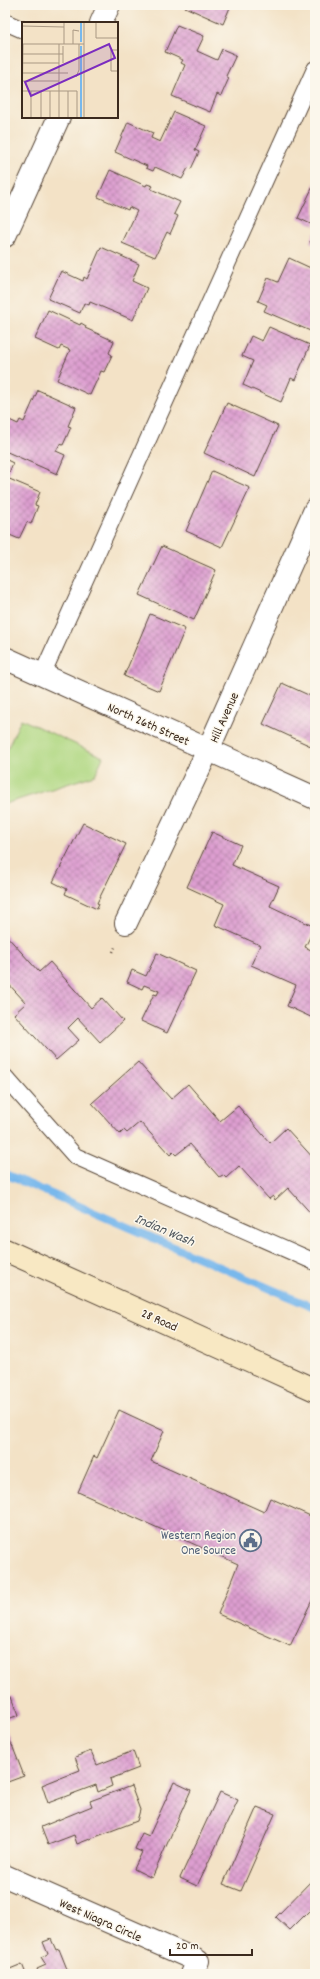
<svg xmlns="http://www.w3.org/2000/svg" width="320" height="1979" font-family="Dekko,sans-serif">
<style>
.green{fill:#b1d883;stroke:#768150}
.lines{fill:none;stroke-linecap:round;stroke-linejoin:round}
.stream{stroke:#78b8ec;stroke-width:8}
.building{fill:url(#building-cross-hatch)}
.lane-casing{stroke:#574637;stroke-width:18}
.street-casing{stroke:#574637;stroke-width:24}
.secondary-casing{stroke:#574637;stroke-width:24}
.path{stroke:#574637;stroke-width:2.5;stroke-dasharray:1 3;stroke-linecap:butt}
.lane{stroke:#fff;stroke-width:16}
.street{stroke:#fff;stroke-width:22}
.secondary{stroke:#f8e8c3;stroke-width:22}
.labels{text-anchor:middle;stroke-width:3;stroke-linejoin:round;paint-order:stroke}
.street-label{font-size:13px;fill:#3b2a1e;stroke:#fbf7ec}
.service-label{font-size:13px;fill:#4e5e75;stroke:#fbf7ec;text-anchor:end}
.water-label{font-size:14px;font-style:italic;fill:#4d555c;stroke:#fbf7ec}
.inset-river{fill:none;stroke:#78b8ec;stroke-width:2}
.inset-road{fill:none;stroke:#a99883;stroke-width:1}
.view{fill:#7b2cbf;fill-opacity:0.15;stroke:#7b2cbf;stroke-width:2}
.inset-edge{fill:none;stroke:#3b2a1e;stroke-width:2}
</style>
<defs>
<pattern id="building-cross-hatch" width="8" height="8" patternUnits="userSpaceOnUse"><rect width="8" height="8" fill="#dd9ed0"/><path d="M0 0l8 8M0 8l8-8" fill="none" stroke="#b481a8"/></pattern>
</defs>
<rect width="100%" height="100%" fill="#fbf7ec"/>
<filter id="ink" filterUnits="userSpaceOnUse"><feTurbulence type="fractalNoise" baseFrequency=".025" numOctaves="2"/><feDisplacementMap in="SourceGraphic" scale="8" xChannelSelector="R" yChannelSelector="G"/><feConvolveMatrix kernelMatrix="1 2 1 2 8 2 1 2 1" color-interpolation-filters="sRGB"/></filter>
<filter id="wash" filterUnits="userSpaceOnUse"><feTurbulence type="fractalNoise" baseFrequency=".012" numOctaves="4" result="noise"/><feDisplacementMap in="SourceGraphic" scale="16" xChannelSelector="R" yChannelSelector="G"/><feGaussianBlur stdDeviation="0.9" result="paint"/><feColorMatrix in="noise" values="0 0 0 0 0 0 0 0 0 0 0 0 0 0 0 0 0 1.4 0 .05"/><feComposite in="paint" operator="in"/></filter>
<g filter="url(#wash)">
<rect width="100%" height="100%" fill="#f3e2c6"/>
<polygon class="green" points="21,719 103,757 95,775 5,804 5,754"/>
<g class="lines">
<polyline class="stream" points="5,1174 315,1308"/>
</g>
<g id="blocks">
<g class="building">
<polygon points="186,5 231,5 223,24 185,7"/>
<polygon points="177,25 204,36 197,51 217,60 222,49 236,55 226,76 229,78 221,96 217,94 210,112 172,96 185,65 181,63 183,60 165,52"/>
<polygon points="174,112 206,126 195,150 199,152 191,169 188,168 182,179 155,167 153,171 146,168 147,166 115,152 128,122 153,133 151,138 160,142"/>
<polygon points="110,170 146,186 147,184 153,186 151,189 180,202 174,214 178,216 170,234 167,232 155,257 122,243 137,211 129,207 128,210 98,197"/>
<polygon points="315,182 315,226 298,218"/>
<polygon points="315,231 315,245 310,242"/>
<polygon points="101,247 139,264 132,281 147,288 133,320 90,302 89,305 84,303 80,313 48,299 61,271 83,281 84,277 87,279"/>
<polygon points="289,258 315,270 315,333 264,311 267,305 258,301 268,278 278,282"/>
<polygon points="48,310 80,325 81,323 86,326 85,328 114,341 109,353 112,355 104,372 101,371 90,395 57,380 70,350 61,346 59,350 35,339"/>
<polygon points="269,327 310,345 295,380 291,378 281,402 243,385 253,361 242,356 251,336 262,341"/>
<polygon points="38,390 76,407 68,426 71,427 63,445 60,444 56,451 65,455 57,474 5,451 5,418 18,424 20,420 24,422"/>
<polygon points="227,403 278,426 255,477 204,453"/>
<polygon points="5,459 13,463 7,478 40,492 35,505 38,506 31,524 27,522 19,539 5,533"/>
<polygon points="212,471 250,488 222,547 186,531"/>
<polygon points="162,546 216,570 194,620 139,595"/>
<polygon points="150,614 185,629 159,691 124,676"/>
<polygon points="282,683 315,698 315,748 263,724"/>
<polygon points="83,823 126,844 97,903 99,904 97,909 65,894 67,889 53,882"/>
<polygon points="212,832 241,845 232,865 279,886 270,906 315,927 305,947 315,952 315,1019 287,1006 296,985 251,965 260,945 215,925 224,904 187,887"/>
<polygon points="5,934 39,972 50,962 91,1008 102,998 123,1021 100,1042 78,1018 68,1028 79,1040 56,1060 14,1014 26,1003 5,980"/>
<polygon points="157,953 196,971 167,1033 141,1021 154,994 157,995 159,991 144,985 142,989 127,982 132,970 146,976"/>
<polygon points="138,1062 171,1099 188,1084 220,1121 238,1106 270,1143 286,1128 315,1160 315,1218 288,1188 275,1200 273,1196 269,1199 239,1166 226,1178 223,1175 219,1177 190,1144 176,1155 173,1152 170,1155 140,1122 127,1133 124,1130 120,1134 92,1103"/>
<polygon points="119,1410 164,1431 151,1461 264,1512 270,1498 315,1518 315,1594 290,1646 218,1614 238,1564 78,1492 94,1456 97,1458"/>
<polygon points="12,1696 19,1715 5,1720 5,1699"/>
<polygon points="5,1727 24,1776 5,1783"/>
<polygon points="91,1751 97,1765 133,1751 139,1768 110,1779 112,1786 98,1792 96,1785 48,1803 42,1785 80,1770 75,1757"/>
<polygon points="174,1782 191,1790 152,1878 134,1869 142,1852 135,1849 142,1833 149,1836"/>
<polygon points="131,1786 140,1810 137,1821 77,1844 74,1835 48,1845 41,1827 92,1806 90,1801"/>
<polygon points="220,1792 238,1800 197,1886 180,1878"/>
<polygon points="257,1807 275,1814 241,1891 223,1884"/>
<polygon points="315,1877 315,1905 290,1930 276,1917"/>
<polygon points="51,1939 56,1950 59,1949 69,1974 39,1974 37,1969 46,1965 41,1957 48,1954 43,1942"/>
<polygon points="22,1964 26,1974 5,1974 5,1971"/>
</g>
</g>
</g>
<g filter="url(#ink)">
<use href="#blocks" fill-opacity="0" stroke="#574637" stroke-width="1"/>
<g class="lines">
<defs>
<g id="lane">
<polyline points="5,22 23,30"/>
<polyline points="42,675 315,69"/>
<polyline points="5,1077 75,1156 315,1262"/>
</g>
<g id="street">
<polyline points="101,23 109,5"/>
<polyline points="5,236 59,117"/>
<polyline points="5,658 315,798"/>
<polyline points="126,923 208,750 315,510"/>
<polyline points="5,1876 198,1961 192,1974"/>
</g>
<polyline id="secondary" points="5,1250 315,1390"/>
</defs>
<use href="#lane" class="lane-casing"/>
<use href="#street" class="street-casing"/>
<use href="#secondary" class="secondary-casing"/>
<polyline class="path" points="113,952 116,945"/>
<use href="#lane" class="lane"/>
<use href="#street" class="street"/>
<use href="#secondary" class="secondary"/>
</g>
</g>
<defs>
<symbol id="civic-ring" viewBox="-11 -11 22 22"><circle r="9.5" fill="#fbf7ec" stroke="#5c6f8a" stroke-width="1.5"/><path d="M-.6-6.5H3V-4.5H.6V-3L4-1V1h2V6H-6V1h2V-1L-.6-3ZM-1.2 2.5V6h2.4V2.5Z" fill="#5c6f8a"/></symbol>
</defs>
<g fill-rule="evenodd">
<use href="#civic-ring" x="238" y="1528" width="25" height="25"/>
</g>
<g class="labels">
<g class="street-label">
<text transform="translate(223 717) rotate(-66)" y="5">Hill Avenue</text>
<text transform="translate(149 723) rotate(24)" y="5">North 26th Street</text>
<text transform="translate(160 1319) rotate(24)" y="5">28 Road</text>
<text transform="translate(101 1919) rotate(24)" y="5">West Niagra Circle</text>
</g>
<g class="service-label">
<text x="236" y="1539">Western Region<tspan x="236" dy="15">One Source</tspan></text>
</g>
<g class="water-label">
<text transform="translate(165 1229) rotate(23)" y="5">Indian Wash</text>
</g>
</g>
<g transform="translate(22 22)">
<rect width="96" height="96" fill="#f3e2c6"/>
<path class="inset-river" d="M59,20V0M59,24V96"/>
<path class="inset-road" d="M62,0V96M74,0V16H96M0,4L42,5M0,22H62M42,22V0M51,22V8L57,9M41,24V41M96,28H89V49H96M0,32H41M0,41H37M0,51H46M54,55L57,48V22M0,59H37M0,69H55V96M9,69V96M46,69V96M0,96L1,22M19,96V69M28,96V69M37,96V22"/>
<path class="view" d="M87,22L93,36L9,74L3,60Z"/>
<rect width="96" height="96" class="inset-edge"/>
</g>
<rect width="320" height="1979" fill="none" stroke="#fbf7ec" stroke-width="20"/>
<path d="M170 1949v6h82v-6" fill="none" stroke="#3b2a1e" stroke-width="2"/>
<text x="176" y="1949" font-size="12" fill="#3b2a1e" stroke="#fbf7ec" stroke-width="3" paint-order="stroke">20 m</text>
</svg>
